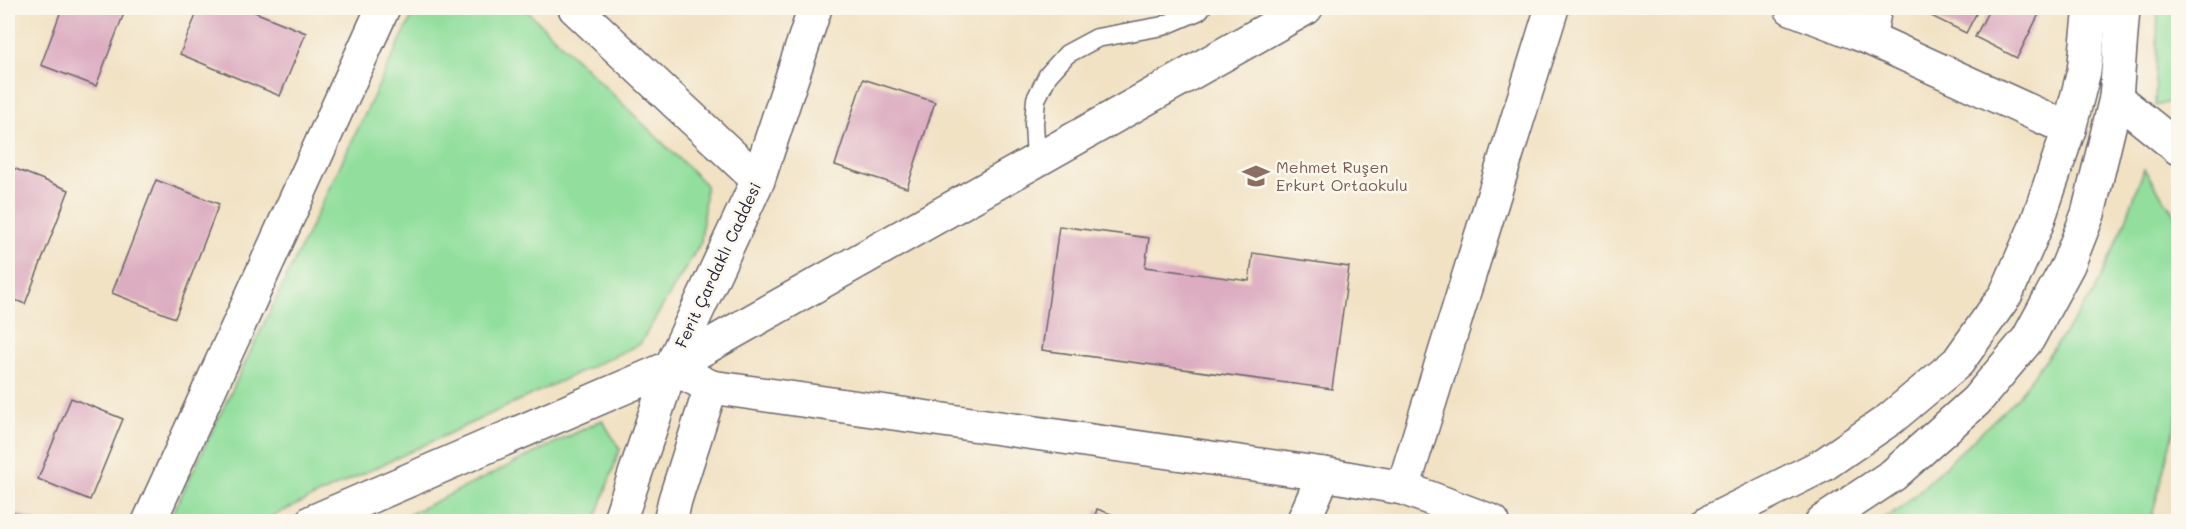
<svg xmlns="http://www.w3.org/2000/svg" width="2186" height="529" font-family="Mali,sans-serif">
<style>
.green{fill:#92df9d;stroke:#5a806c;stroke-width:1.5}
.building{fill:#dcacc0}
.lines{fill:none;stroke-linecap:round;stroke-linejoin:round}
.service-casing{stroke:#6a656b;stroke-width:21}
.minor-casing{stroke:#6a656b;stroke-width:36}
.secondary-casing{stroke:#6a656b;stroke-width:36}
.service{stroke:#fff;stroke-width:18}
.minor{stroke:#fff;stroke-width:33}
.secondary{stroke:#fff;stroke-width:33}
.labels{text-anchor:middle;stroke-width:5;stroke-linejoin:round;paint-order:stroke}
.education-label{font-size:16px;fill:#785e54;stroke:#fbf7ec;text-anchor:start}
.street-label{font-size:16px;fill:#22223b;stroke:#fbf7ec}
</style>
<rect width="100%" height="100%" fill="#fbf7ec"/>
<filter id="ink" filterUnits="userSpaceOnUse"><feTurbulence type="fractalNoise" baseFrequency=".0167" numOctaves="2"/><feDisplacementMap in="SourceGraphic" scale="12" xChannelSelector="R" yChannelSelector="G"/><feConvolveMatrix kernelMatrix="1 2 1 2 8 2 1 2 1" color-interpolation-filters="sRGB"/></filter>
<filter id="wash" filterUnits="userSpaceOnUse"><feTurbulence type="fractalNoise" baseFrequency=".008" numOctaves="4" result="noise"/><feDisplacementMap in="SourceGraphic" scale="24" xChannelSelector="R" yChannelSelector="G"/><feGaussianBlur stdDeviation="1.35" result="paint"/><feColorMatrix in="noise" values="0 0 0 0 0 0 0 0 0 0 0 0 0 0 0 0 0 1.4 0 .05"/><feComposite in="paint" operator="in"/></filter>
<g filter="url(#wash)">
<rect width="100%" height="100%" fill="#f1e2c4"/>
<g class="green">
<polygon points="416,8 524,8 706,185 701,242 640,344 262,521 169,521"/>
<polygon points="2158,8 2178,8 2178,100 2155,106"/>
<polygon points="2144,169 2178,220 2178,412 2151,521 1878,521 1898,511 2017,398 2093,294 2125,223"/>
<polygon points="602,420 620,449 595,521 396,521"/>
</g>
<g id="blocks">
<g class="building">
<polygon points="62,8 126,8 96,86 41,65"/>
<polygon points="199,8 245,8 306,33 280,96 180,54"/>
<polygon points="1927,8 1979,8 1966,33 1925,13"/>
<polygon points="1990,8 2042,8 2017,58 1975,37"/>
<polygon points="863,79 935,102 907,188 835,165"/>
<polygon points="8,166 69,190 25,304 8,297"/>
<polygon points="156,180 219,204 175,318 112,293"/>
<polygon points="1059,226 1149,238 1145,267 1249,281 1253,253 1349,267 1332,389 1042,350"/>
<polygon points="71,398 123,419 90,500 38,479"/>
<polygon points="1097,509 1131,521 1131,522 1093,522"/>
<polygon points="8,510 37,521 37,522 8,522"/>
</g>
</g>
</g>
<g filter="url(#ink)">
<use href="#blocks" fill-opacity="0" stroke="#6a656b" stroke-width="1.5"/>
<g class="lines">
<defs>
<polyline id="service" points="1036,160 1034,123 1036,99 1048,75 1067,54 1097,38 1163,26 1198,11 1201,8"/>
<g id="minor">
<polyline points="575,8 758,180"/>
<polyline points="1791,8 1869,38 2069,129"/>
<polyline points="1869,38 1875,8"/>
<polyline points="2116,98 2178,148"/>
<polyline points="671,367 711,387 1324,474 1403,488"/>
<polyline points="149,522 383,8"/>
<polyline points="312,522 671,367 1306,8"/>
<polyline points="619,522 671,367 758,180 815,8"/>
<polyline points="670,522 675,500 711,387"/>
<polyline points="1303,522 1324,474"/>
<polyline points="1493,522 1403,488 1552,8"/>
</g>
<g id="secondary">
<polyline points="1709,522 1823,465 1890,419 1958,362 2006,294 2036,226 2069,129 2084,71 2091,8"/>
<polyline points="1822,522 1893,475 1976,401 2028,339 2068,265 2088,214 2116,98 2123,8"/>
</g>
</defs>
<use href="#service" class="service-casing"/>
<use href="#minor" class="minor-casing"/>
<use href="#secondary" class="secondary-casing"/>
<use href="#service" class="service"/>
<use href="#minor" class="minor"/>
<use href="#secondary" class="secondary"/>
</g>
</g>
<defs>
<symbol id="school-bare" viewBox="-9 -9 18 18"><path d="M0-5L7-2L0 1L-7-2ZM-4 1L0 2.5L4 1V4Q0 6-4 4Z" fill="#8d6e63" stroke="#fbf7ec" stroke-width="2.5" paint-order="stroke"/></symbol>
</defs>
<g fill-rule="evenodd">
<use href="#school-bare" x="1237" y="157" width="38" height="38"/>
</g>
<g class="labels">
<g class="education-label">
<text x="1276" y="173">Mehmet Ruşen<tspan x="1276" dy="18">Erkurt Ortaokulu</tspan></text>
</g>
<g class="street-label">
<text transform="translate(718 265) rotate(-65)" y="6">Ferit Çardaklı Caddesi</text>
</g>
</g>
<rect width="2186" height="529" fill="none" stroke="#fbf7ec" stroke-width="30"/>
</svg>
